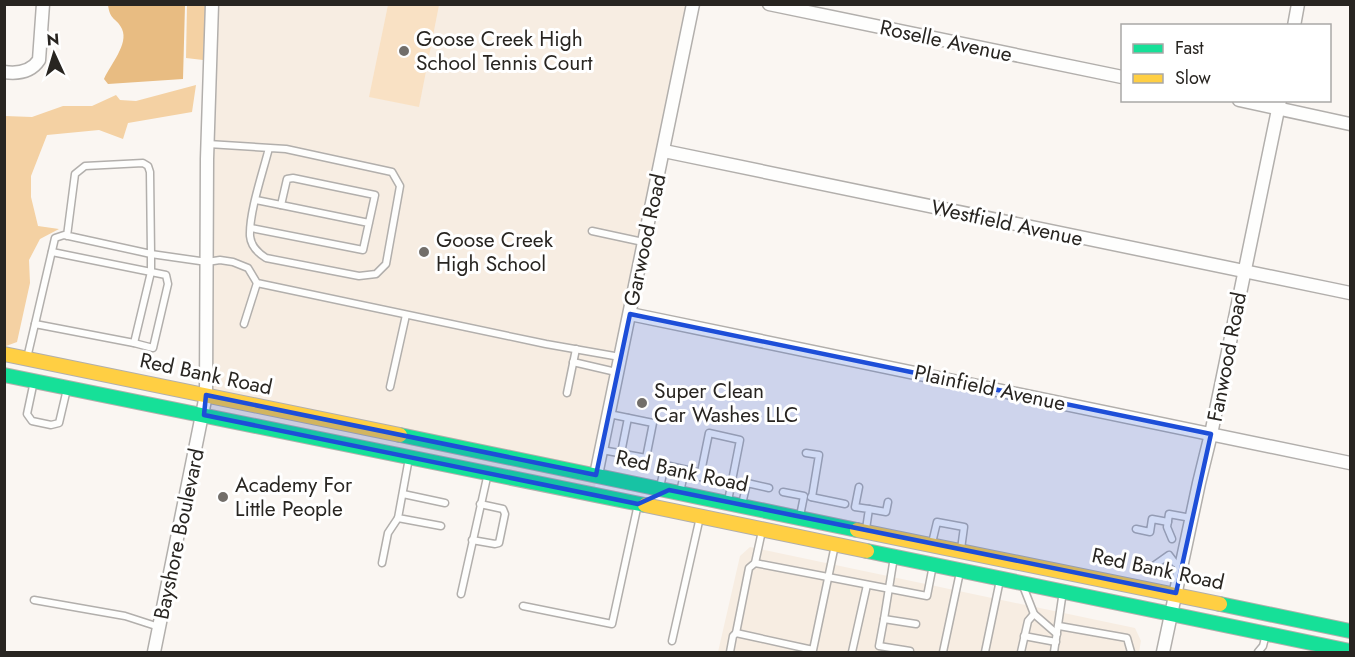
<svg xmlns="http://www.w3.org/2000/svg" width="1355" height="657" font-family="Jost,sans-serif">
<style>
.built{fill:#f7ede2}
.green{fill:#f9e1c4}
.forest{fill:#f4d1a3}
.water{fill:#e8bc82}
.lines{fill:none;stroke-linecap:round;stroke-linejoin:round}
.lane-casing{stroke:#b2afac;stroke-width:9}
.street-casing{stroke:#b2afac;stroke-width:15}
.fast-casing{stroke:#b2afac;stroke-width:16}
.slow-casing{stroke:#b2afac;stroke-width:16}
.lane{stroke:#fefefd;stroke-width:6}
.street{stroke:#fefefd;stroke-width:12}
.fast{stroke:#16e098;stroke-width:14}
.slow{stroke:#ffcf43;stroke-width:14}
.marked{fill:#1d4ed8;fill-opacity:0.2;stroke:#1d4ed8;stroke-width:4.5;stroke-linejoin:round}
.poi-dot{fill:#726e6a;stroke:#fff;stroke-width:2}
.labels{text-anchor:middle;stroke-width:6;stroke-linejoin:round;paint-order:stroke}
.poi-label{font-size:21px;fill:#282521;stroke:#fff;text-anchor:start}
.street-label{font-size:21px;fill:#282521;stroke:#fff}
</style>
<rect width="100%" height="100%" fill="#faf6f2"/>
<g class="built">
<polygon points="212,5 693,5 595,487 205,408"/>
<polygon points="750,547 1135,628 1141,641 1139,652 718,652 740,556"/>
</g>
<polygon class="green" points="388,5 439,5 419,107 369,97"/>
<g class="forest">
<polygon points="187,5 206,5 203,60 186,58"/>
<polygon points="196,85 192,112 128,123 123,139 99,130 47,135 31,176 31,197 38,226 59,229 40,239 29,260 30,283 17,342 6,346 5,116 32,117 63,106 92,106 116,95 120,100 136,101"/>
</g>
<path class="water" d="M108,5H185L183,79L108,84L104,79C110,65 129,44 122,29C117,18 110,21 108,5Z"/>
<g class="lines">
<defs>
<g id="lane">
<path d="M208,144L286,149L392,172L400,186L386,264L376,274L359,276L266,258C258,253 251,247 250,236C249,212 263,172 269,148"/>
<polyline points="256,200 281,205"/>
<polyline points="251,228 363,250 375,195 293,178 287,179 281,205 369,223"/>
<polyline points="592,231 643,242"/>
<polyline points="52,252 166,275 168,284 153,348 134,343"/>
<polyline points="35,324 55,238 64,235 151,254 150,172 148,166 143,163 85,166 75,174 67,236"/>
<polyline points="244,324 257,283"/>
<polyline points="27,358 35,324 134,343 151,272 151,254 207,262 220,260 233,262 248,268 257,283 546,344 620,357"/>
<polyline points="573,362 616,372"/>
<polyline points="34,381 27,414 32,421 51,425 59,423 67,389"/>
<polyline points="390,387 406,315"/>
<polyline points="567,393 576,349"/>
<polyline points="602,450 646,458 653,423 609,414"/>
<polyline points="621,453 628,418"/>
<polyline points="806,453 819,455 812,497"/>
<polyline points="409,458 398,518 441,526"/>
<polyline points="660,487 665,465 701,473"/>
<polyline points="859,487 855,507 869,509 866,529"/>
<polyline points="680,492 685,470"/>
<polyline points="783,492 804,496 800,516"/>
<polyline points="403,494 445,503"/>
<polyline points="811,497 845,504"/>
<polyline points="728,501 740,440 709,433 700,477 731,483"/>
<polyline points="742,504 747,483 769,488"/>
<polyline points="869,509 886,512 888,502"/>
<polyline points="1136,529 1150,532 1152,519 1168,522"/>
<polyline points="1172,539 1167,527 1169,514 1191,518"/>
<polyline points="472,540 495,544 499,543 505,514 503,509 480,504"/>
<polyline points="932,543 937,522 964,527 961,549"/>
<polyline points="894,557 884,619 916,624"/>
<polyline points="382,563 388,533 398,518"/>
<polyline points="755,563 927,596 933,565"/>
<polyline points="1142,567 1152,567 1169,555 1175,563 1181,564"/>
<polyline points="1023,586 1034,614 1057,634"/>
<polyline points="461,594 488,473"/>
<polyline points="34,600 125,616 159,627"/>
<polyline points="523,606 612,624 638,504"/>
<polyline points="884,619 879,646 910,651"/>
<polyline points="1059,626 1127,638 1131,652"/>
<polyline points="736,633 813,650 835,545"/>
<polyline points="1024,636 1056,642"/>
<polyline points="672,641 700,517"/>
<polyline points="730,652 733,636 736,633 749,568 755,563 762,531"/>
<polyline points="852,652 867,585"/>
<polyline points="943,652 960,572"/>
<polyline points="985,652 1000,580"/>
<polyline points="1021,652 1028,621 1034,614"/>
<polyline points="1054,652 1063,591"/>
<polyline points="1258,652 1263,646 1266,634"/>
</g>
<g id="street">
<polyline points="769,4 1122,77"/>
<polyline points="1294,26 1298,4"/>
<path d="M4,72C18,74 31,72 39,60L43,4"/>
<polyline points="1239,100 1350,124"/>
<polyline points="664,151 1350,293"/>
<polyline points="630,314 1350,463"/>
<polyline points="596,475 693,4"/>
<polyline points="154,652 206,395 207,159 212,4"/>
<polyline points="1163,652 1199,483 1211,434 1280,100"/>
</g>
<g id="fast">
<polyline points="4,375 645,505"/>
<polyline points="400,435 857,530"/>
<polyline points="867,551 1350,651"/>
<polyline points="1220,604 1350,631"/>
</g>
<g id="slow">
<polyline points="4,354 400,435"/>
<polyline points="645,505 867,551"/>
<polyline points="857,530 1220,604"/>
</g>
</defs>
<use href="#lane" class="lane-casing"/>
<use href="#street" class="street-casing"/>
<use href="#fast" class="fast-casing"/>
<use href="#slow" class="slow-casing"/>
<use href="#lane" class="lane"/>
<use href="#street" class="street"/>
<use href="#fast" class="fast"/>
<use href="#slow" class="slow"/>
</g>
<path class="marked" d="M630,314L1211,434L1176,593L669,490L638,504L204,415L206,395L596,475Z"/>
<g class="poi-dot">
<circle cx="404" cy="51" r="6"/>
<circle cx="424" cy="252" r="6"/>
<circle cx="642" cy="403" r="6"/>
<circle cx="223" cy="497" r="6"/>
</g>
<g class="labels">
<g class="poi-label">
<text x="416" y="46">Goose Creek High<tspan x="416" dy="24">School Tennis Court</tspan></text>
<text x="436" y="247">Goose Creek<tspan x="436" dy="24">High School</tspan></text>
<text x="654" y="398">Super Clean<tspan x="654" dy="24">Car Washes LLC</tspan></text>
<text x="235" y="492">Academy For<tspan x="235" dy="24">Little People</tspan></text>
</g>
<g class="street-label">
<text transform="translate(946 41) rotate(12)" y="7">Roselle Avenue</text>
<text transform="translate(1007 223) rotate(12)" y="7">Westfield Avenue</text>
<text transform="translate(645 240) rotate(-78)" y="7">Garwood Road</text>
<text transform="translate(1227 357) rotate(-79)" y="7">Fanwood Road</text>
<text transform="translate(206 374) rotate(12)" y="7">Red Bank Road</text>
<text transform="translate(990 388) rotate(12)" y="7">Plainfield Avenue</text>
<text transform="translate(682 471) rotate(12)" y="7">Red Bank Road</text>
<text transform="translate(179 534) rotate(-78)" y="7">Bayshore Boulevard</text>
<text transform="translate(1158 569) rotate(12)" y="7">Red Bank Road</text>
</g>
</g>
<rect width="1355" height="657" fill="none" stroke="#282521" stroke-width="12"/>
<rect x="1121" y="24" width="210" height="78" fill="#ffffff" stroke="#a9a8a6" stroke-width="1.5"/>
<rect x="1133" y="44" width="30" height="9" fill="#16e098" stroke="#a9a8a6" stroke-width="1.5"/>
<text x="1175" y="54" font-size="18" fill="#282521">Fast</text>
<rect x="1133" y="74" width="30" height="9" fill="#ffcf43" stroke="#a9a8a6" stroke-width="1.5"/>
<text x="1175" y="84" font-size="18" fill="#282521">Slow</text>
<g transform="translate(54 54) rotate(356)" stroke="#ffffff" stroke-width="4.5" paint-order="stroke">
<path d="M0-4.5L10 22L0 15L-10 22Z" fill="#282521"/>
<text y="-9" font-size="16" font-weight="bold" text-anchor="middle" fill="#282521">N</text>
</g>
</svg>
